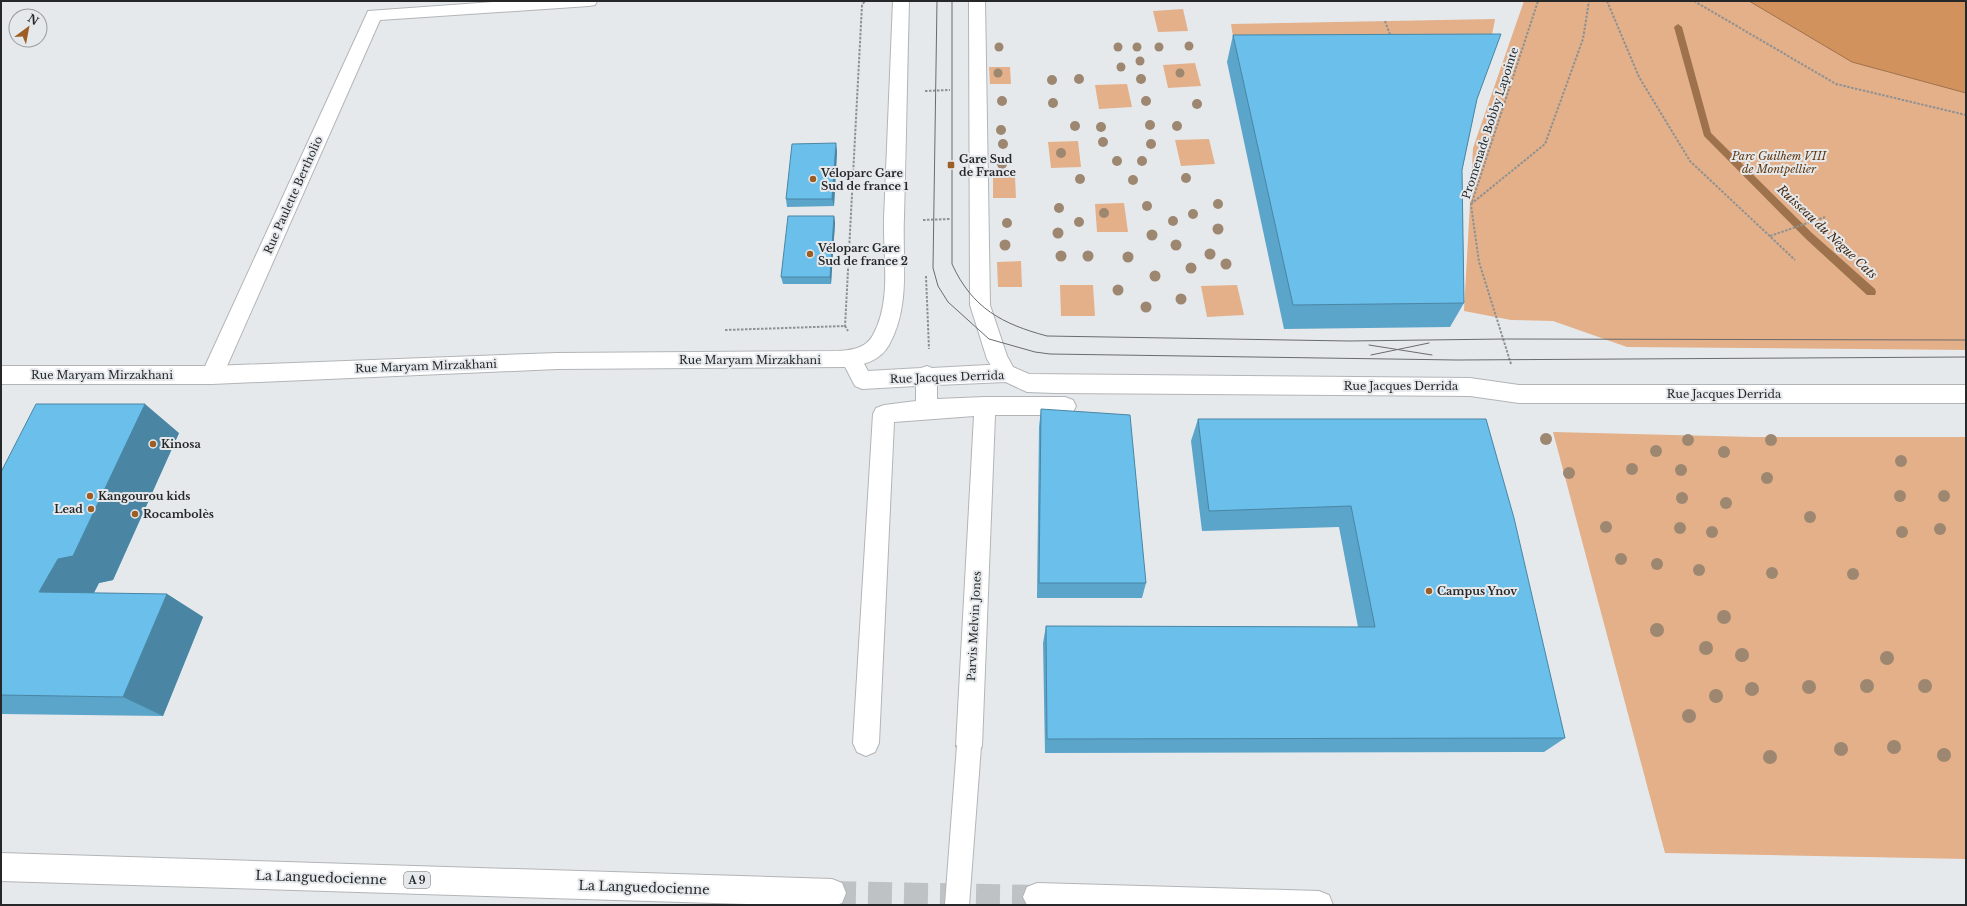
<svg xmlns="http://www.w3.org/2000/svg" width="1967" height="906" font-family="'Libre Baskerville',serif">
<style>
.green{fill:#e3b089}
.water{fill:#d2925d;stroke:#9e724d}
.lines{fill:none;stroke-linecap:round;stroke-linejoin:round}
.stream{fill:#9e724d;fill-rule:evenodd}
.motorway-tunnel{stroke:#bfc2c5;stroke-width:24;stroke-dasharray:24 12;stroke-linecap:butt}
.pedestrian-casing{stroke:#b2b5b7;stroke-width:2}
.minor-casing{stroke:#b2b5b7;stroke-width:2}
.tertiary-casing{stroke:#b2b5b7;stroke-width:2}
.motorway-casing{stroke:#b2b5b7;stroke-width:2}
.path{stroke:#8e9193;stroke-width:2;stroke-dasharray:2.5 1.5;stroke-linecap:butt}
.pedestrian{fill:#fff;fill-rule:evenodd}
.minor{fill:#fff;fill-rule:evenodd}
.tertiary{fill:#fff;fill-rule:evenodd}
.motorway{fill:#fff;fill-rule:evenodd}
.tram{stroke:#696b6d;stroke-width:1}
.pedestrian-bridge-casing{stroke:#b2b5b7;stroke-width:26;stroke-linecap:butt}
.pedestrian-bridge{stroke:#fff;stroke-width:24}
.tree{fill:#9d8771}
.wall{fill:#5ba4ca}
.shaded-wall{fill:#4a86a4}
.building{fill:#6abfeb;stroke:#4a86a4}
.poi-dot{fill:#9c5e24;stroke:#e6e9ec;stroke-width:1.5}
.labels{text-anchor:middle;stroke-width:4;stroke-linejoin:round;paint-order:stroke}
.shield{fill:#e6e9ec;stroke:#5f6163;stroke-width:1}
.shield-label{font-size:10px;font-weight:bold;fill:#252728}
.street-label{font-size:11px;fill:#252728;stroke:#e6e9ec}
.park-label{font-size:11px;font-style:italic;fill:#61360c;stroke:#e6e9ec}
.poi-label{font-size:11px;font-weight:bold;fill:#252728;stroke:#e6e9ec;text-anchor:start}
.water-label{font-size:12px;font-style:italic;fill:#452a13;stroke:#e6e9ec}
.near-street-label{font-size:13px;fill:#252728;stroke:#e6e9ec}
</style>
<rect width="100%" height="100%" fill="#e6e9ec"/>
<g class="green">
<polygon points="1524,1 1966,1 1966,350 1627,347 1553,321 1511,320 1464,311 1473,148"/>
<polygon points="1183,9 1188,31 1158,32 1153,11"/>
<polygon points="1495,19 1487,61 1237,62 1231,24"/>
<polygon points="1195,63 1201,86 1168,88 1163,65"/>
<polygon points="989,67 1010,67 1011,84 990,84"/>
<polygon points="1127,84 1132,107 1099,109 1095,85"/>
<polygon points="1209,139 1215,164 1181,166 1175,140"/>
<polygon points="1078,141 1081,167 1051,168 1048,142"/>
<polygon points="993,177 1015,177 1016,198 993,198"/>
<polygon points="1124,203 1128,232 1097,232 1095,204"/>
<polygon points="1021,261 1022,287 998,287 997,262"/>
<polygon points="1060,285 1093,285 1095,316 1061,316"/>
<polygon points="1237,285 1244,315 1207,317 1201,286"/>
<polygon points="1553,432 1754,437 1966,437 1966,859 1665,853"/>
</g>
<polygon class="water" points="1749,1 1966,1 1966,93 1852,62"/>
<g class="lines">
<polygon class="stream" points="1678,24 1682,27 1711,133 1812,233 1875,289 1876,292 1875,295 1867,295 1806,239 1704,136 1674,27"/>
<polyline class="motorway-tunnel" points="832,893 1037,897"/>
<defs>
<polygon id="pedestrian" points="851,351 858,353 868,371 921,368 927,366 932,368 1006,364 1013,367 1017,373 1013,379 1006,382 937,385 937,399 985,397 1065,397 1073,400 1076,406 1073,412 1065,415 995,415 982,746 978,755 969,759 960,755 956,746 974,416 894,422 879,743 875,752 866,756 857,752 853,743 873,414 876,408 884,405 916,401 916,386 862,389 855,386 841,359 844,353"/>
<polygon id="minor" points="507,1 597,1 595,5 589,6 380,20 223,375 219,381 212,384 205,381 201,375 368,11"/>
<g id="tertiary">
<path d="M893,1H909C907,73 906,145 904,217C902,260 911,305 889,345C880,361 862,366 845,367L557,369L212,384H1V366H212L557,353L839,351C853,350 866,348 873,335C892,301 883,256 884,219C887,146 890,74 893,1Z"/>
<polygon points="969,1 985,1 990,305 1007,356 1013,367 1029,374 1470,378 1519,385 1966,385 1966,403 1519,403 1470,396 1055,393 1027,392 999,379 987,359 970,305"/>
</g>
<g id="motorway">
<polygon points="1,853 832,879 842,883 846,893 842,903 836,905 779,905 1,881"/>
<polygon points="1037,883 1319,891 1329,895 1333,905 1027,905 1023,897 1027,887"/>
</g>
</defs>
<use href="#pedestrian" class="pedestrian-casing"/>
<use href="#minor" class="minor-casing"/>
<use href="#tertiary" class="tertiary-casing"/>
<use href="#motorway" class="motorway-casing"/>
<g class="path">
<polyline points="1607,1 1639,77 1690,161 1795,260"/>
<polyline points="1694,1 1836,84 1966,115"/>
<polyline points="1385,21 1391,37"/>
<polyline points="925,91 950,90"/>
<polyline points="1471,204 1545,144 1583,39 1589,1"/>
<polyline points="923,220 950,219"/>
<polyline points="1770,236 1825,217"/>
<polyline points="926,276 929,349"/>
<polyline points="845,327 862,5 865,1"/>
<polyline points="725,330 845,326 848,331"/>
<polyline points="1511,364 1479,262 1471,205 1538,1"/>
</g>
<use href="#pedestrian" class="pedestrian"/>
<use href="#minor" class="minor"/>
<use href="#tertiary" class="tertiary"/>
<use href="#motorway" class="motorway"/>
<g class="tram">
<polyline points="937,1 933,268 938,286 948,302 989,339 1035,352 1050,354 1457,360 1966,357"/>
<path d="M952,1V264C972,308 1002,324 1047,336L1349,341L1504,339L1966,340"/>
<polyline points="1369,345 1432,355"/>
<polyline points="1371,355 1429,343"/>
</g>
<defs>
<polyline id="pedestrian-bridge" points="957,905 969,746"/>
</defs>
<use href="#pedestrian-bridge" class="pedestrian-bridge-casing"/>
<use href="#pedestrian-bridge" class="pedestrian-bridge"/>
</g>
<g class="tree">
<circle cx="1189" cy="46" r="4.5"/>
<circle cx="999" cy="47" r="4.5"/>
<circle cx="1118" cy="47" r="4.5"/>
<circle cx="1137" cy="47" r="4.5"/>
<circle cx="1159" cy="47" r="4.5"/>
<circle cx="1140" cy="61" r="4.5"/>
<circle cx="1121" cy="67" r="4.5"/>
<circle cx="998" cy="73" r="4.5"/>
<circle cx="1180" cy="73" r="4.5"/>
<circle cx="1079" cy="79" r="5"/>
<circle cx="1141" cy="79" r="5"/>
<circle cx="1052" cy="80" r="5"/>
<circle cx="1002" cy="101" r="5"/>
<circle cx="1146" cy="101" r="5"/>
<circle cx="1053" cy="103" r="5"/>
<circle cx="1197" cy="104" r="5"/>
<circle cx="1150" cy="125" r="5"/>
<circle cx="1075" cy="126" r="5"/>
<circle cx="1177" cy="126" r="5"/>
<circle cx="1101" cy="127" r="5"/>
<circle cx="1001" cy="130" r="5"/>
<circle cx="1103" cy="142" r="5"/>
<circle cx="1003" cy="144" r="5"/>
<circle cx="1151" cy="144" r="5"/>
<circle cx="1061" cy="153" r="5"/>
<circle cx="1117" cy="161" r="5"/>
<circle cx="1142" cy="161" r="5"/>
<circle cx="1002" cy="164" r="5"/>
<circle cx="1186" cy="178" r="5"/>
<circle cx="1080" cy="179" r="5"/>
<circle cx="1133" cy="180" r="5"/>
<circle cx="1218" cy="204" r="5"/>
<circle cx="1147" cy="206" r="5"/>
<circle cx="1059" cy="208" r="5"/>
<circle cx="1104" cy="213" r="5"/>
<circle cx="1193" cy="214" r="5"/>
<circle cx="1173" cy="221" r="5"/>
<circle cx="1079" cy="222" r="5"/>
<circle cx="1007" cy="223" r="5"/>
<circle cx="1218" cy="229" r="5.5"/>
<circle cx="1058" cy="233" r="5.5"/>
<circle cx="1152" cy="235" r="5.5"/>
<circle cx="1005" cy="245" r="5.5"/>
<circle cx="1176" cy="245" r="5.5"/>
<circle cx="1210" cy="254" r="5.5"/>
<circle cx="1061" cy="256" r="5.5"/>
<circle cx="1088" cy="256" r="5.5"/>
<circle cx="1128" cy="257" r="5.5"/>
<circle cx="1226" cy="264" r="5.5"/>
<circle cx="1191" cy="268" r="5.5"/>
<circle cx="1155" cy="276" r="5.5"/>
<circle cx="1118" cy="290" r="5.5"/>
<circle cx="1181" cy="299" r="5.5"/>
<circle cx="1146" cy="307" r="5.5"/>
<circle cx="1546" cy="439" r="6"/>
<circle cx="1688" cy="440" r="6"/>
<circle cx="1771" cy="440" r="6"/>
<circle cx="1656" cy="451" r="6"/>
<circle cx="1724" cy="452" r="6"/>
<circle cx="1901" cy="461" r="6"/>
<circle cx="1632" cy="469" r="6"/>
<circle cx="1681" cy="470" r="6"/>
<circle cx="1569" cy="473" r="6"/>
<circle cx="1767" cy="478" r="6"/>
<circle cx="1900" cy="496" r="6"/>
<circle cx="1944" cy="496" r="6"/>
<circle cx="1682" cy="498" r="6"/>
<circle cx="1726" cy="503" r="6"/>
<circle cx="1810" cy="517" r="6"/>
<circle cx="1606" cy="527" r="6"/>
<circle cx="1680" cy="528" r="6"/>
<circle cx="1940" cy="529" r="6"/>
<circle cx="1712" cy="532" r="6"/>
<circle cx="1902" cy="532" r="6"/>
<circle cx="1621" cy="559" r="6"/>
<circle cx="1657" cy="564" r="6"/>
<circle cx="1699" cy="570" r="6"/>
<circle cx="1772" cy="573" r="6"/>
<circle cx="1853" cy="574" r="6"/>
<circle cx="1724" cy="617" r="7"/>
<circle cx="1657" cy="630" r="7"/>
<circle cx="1706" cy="648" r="7"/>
<circle cx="1742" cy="655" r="7"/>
<circle cx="1887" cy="658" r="7"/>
<circle cx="1867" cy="686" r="7"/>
<circle cx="1925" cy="686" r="7"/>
<circle cx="1809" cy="687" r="7"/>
<circle cx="1752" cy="689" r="7"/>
<circle cx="1716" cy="696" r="7"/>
<circle cx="1689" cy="716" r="7"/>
<circle cx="1894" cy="747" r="7"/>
<circle cx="1841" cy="749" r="7"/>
<circle cx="1944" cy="755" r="7"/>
<circle cx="1770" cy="757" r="7"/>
</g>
<g class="wall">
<polygon points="1233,35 1477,99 1462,170 1464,303 1450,327 1284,329 1227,62"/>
<polygon points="837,151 834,206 787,207 786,199"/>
<polygon points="834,216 835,223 831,284 783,284 781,277"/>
<polygon points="1041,409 1146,583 1142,598 1037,598 1039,427"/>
<polygon points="1198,419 1486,419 1565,738 1544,752 1045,753 1043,643 1046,626 1358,627 1339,527 1202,531 1191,441"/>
<polygon points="179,433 113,580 99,583 94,593 167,594 203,617 163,716 1,714 1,472"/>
</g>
<g class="shaded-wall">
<polygon points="836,143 837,151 834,206 832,199"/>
<polygon points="834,216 835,223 831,284 830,277"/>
<polygon points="145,404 179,433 113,580 99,583 81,616 39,592"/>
<polygon points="167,594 203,617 163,716 123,697"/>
</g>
<g class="building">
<polygon points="1501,34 1477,99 1462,170 1464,303 1293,305 1233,35"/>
<polygon points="836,143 832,199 786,199 792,144"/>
<polygon points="788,216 834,216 830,277 781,277"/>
<polygon points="36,404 145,404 73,556 58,559 39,592 167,594 123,697 1,695 1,472"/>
<polygon points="1041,409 1130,415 1146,583 1039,583"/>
<polygon points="1198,419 1486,419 1514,518 1565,738 1047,739 1046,626 1375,627 1351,506 1209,511"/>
</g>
<g class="poi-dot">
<rect x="947" y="161" width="8" height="8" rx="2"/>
<circle cx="813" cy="179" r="4"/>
<circle cx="810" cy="254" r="4"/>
<circle cx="153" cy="444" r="4"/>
<circle cx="90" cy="496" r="4"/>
<circle cx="91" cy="509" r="4"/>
<circle cx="135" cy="514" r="4"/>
<circle cx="1429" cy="591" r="4"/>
</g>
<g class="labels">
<rect class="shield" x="404" y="872" width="26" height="16" rx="3"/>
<g class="shield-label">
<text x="417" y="884">A 9</text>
</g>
<g class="street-label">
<text transform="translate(1490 123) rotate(-72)" y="4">Promenade Bobby Lapointe</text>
<text transform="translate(293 195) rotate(-66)" y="4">Rue Paulette Bertholio</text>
<text x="750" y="364">Rue Maryam Mirzakhani</text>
<text transform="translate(426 366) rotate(-2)" y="4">Rue Maryam Mirzakhani</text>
<text x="102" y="379">Rue Maryam Mirzakhani</text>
<text transform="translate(947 377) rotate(-2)" y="4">Rue Jacques Derrida</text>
<text x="1401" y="390">Rue Jacques Derrida</text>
<text x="1724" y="398">Rue Jacques Derrida</text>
<text transform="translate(974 626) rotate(-87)" y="4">Parvis Melvin Jones</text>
</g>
<g class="park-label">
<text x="1779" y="160">Parc Guilhem VIII<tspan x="1779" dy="13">de Montpellier</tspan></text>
</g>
<g class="poi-label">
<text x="959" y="163">Gare Sud<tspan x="959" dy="13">de France</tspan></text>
<text x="821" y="177">Véloparc Gare<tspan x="821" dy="13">Sud de france 1</tspan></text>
<text x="818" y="252">Véloparc Gare<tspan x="818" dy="13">Sud de france 2</tspan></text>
<text x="161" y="448">Kinosa</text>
<text x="98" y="500">Kangourou kids</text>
<text x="83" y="513" text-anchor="end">Lead</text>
<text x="143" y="518">Rocambolès</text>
<text x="1437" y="595">Campus Ynov</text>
</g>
<g class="water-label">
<text transform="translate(1827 232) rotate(43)" y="4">Ruisseau du Nègue Cats</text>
</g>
<g class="near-street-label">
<text transform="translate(321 877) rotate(2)" y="5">La Languedocienne</text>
<text transform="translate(644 887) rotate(2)" y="5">La Languedocienne</text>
</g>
</g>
<rect width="1967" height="906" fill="none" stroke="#252728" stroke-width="4"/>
<g transform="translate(28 28) rotate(32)"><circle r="19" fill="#e6e9ec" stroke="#999b9e"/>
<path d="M0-3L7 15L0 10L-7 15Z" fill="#9c5e24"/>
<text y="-6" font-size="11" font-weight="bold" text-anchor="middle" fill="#252728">N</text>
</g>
</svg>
